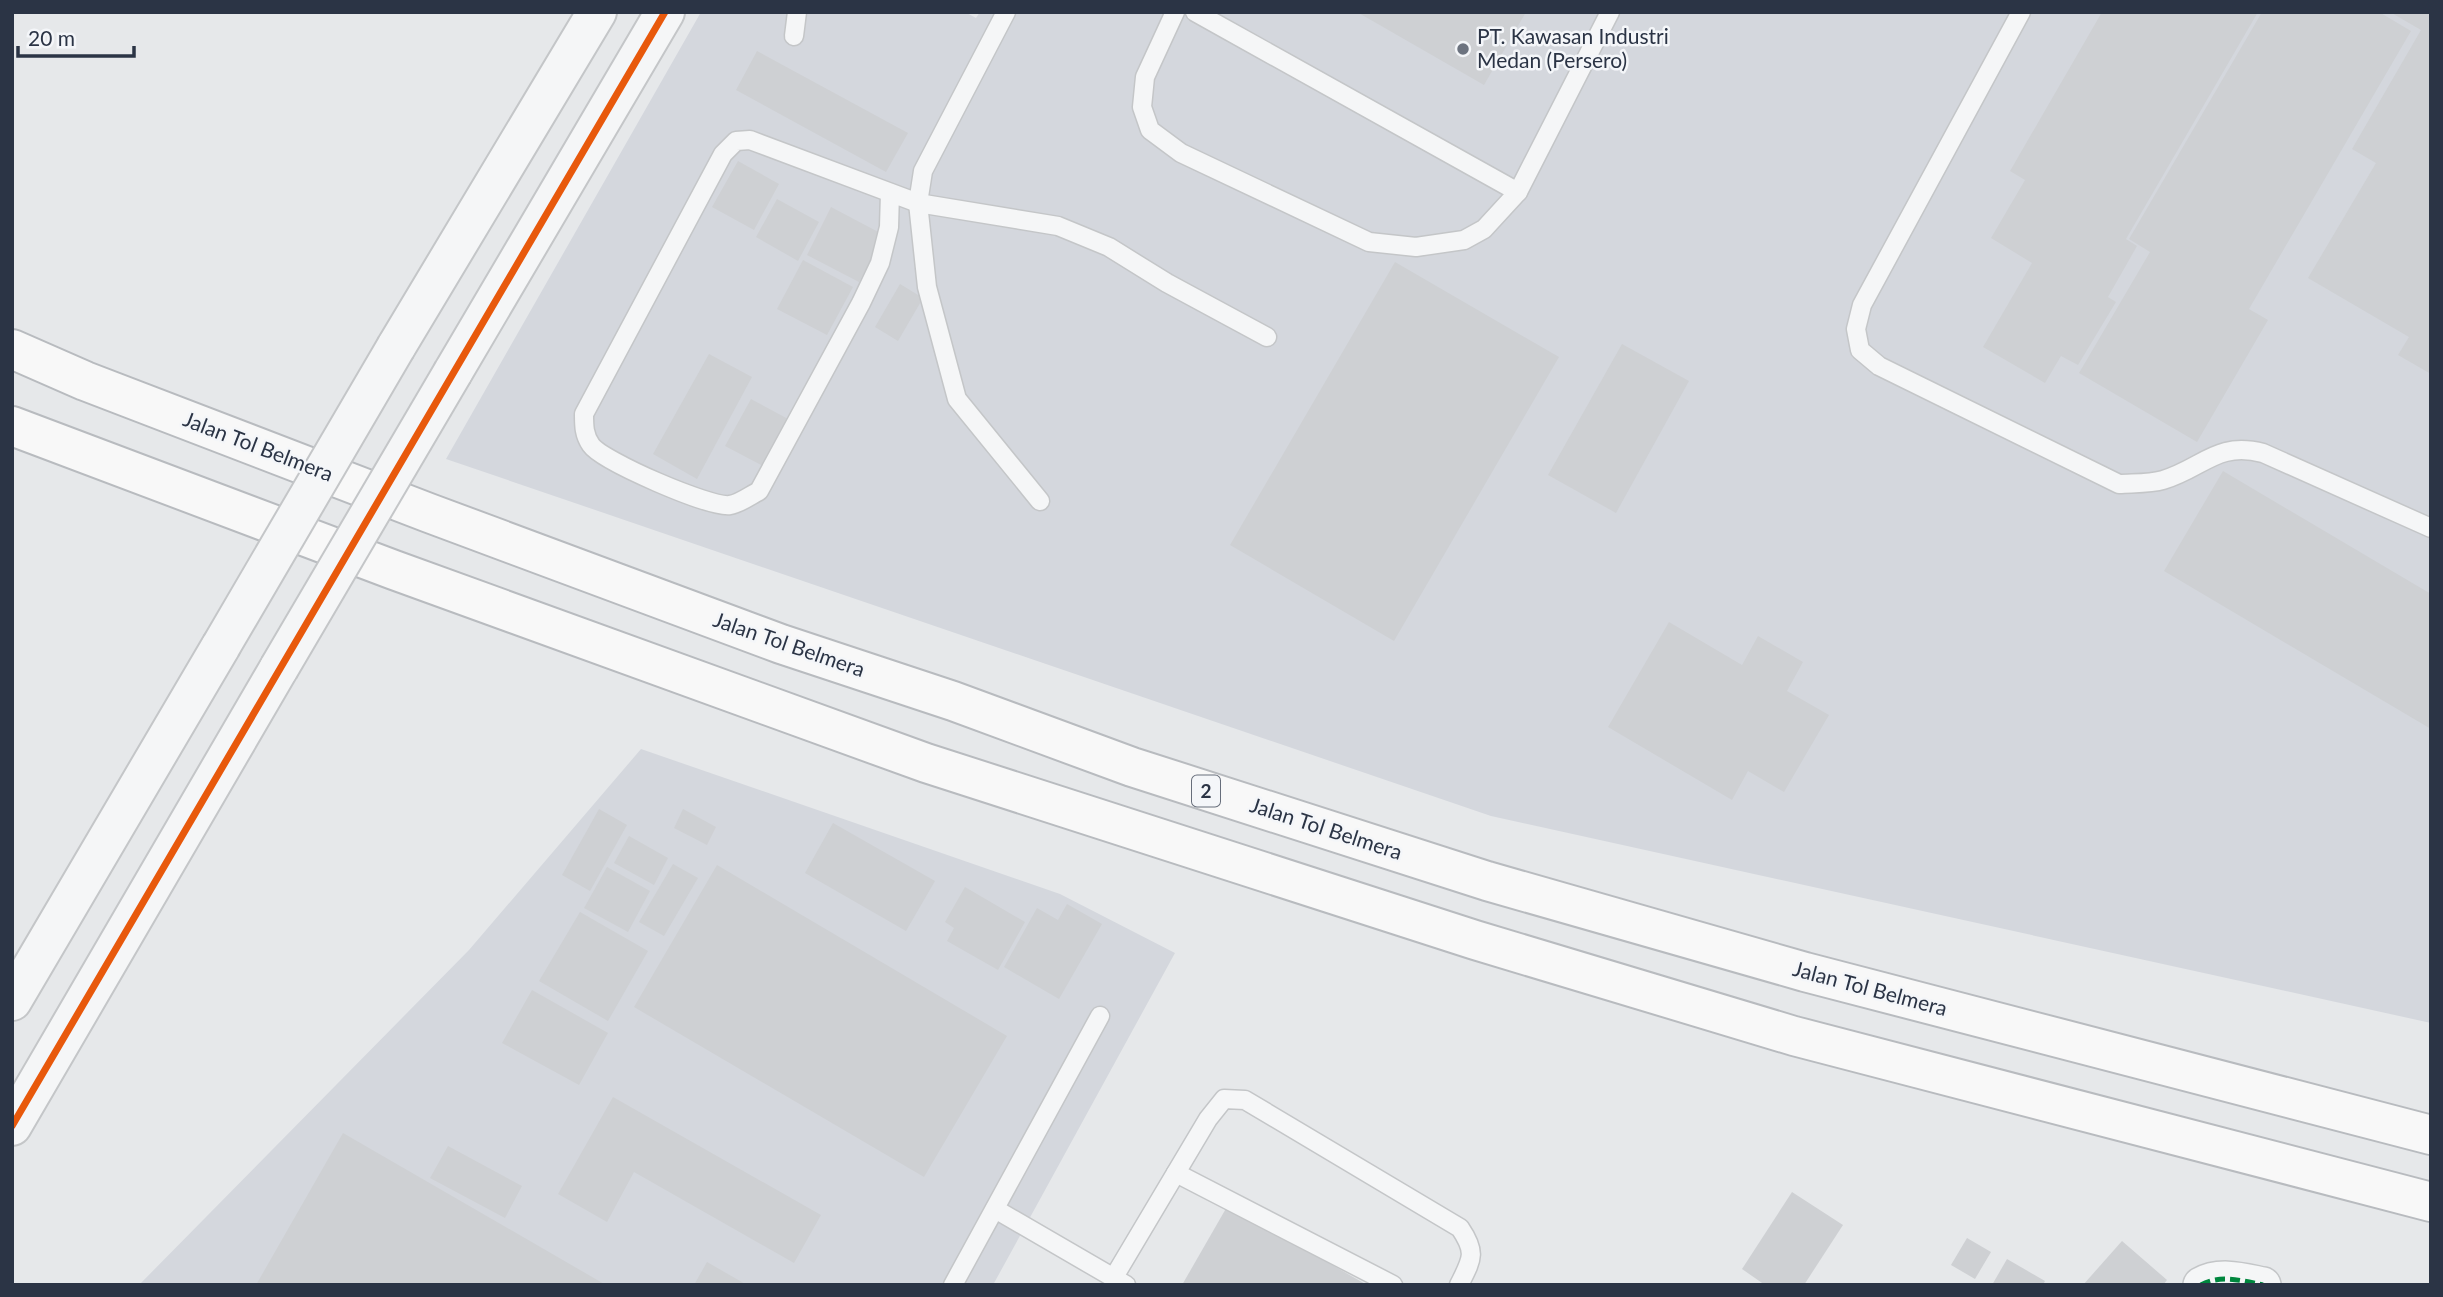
<svg xmlns="http://www.w3.org/2000/svg" width="2443" height="1297" font-family="Lato,sans-serif">
<style>
.built{fill:#d4d7dd}
.building{fill:#ced0d3}
.lines{fill:none;stroke-linecap:round;stroke-linejoin:round}
.service-casing{stroke:#c4c6c8;stroke-width:21}
.minor-casing{stroke:#c4c6c8;stroke-width:38}
.tertiary-casing{stroke:#c4c6c8;stroke-width:42}
.motorway-casing{stroke:#b8bbbf;stroke-width:42}
.service{stroke:#f5f6f7;stroke-width:18}
.minor{stroke:#f5f6f7;stroke-width:35}
.tertiary{stroke:#f5f6f7;stroke-width:38}
.motorway{stroke:#f8f8f8;stroke-width:38}
.tertiary-bridge-casing{stroke:#c4c6c8;stroke-width:42;stroke-linecap:butt}
.tertiary-bridge{stroke:#f5f6f7;stroke-width:38}
.quiet{stroke:#00873e;stroke-width:5;stroke-dasharray:10 5;stroke-linecap:butt}
.cycleway-casing{stroke:#f4f6f9;stroke-width:11}
.cycleway{stroke:#e8590c;stroke-width:7}
.poi-dot{fill:#6c737f;stroke:#f4f6f9;stroke-width:2.5}
.labels{text-anchor:middle;stroke-width:5;stroke-linejoin:round;paint-order:stroke}
.shield{fill:#f4f6f9;stroke:#676e7b;stroke-width:2}
.shield-label{font-size:19px;font-weight:bold;fill:#2b3445}
.poi-label{font-size:21px;fill:#2b3445;stroke:#f4f6f9;text-anchor:start}
.street-label{font-size:21px;fill:#2b3445;stroke:#f4f6f9}
</style>
<rect width="100%" height="100%" fill="#e6e8ea"/>
<g class="built">
<polygon points="701,12 965,12 976,18 980,12 2431,12 2431,1023 1491,816 446,459"/>
<polygon points="641,749 1060,894 1175,953 993,1285 139,1285 469,950"/>
</g>
<g class="building">
<polygon points="1357,12 1526,12 1484,85"/>
<polygon points="2102,12 2258,12 2126,239 2137,246 2108,297 2116,302 2078,365 2061,356 2045,383 1983,347 2032,263 1991,238 2025,180 2010,171"/>
<polygon points="2262,12 2379,12 2411,31 2249,309 2268,320 2197,442 2079,373 2150,252 2129,239"/>
<polygon points="2390,12 2431,12 2431,374 2398,355 2409,337 2308,278 2376,163 2352,149 2421,30"/>
<polygon points="757,51 908,133 886,172 736,90"/>
<polygon points="738,161 779,184 754,230 712,207"/>
<polygon points="777,199 819,222 798,261 756,237"/>
<polygon points="831,207 884,235 859,282 807,255"/>
<polygon points="803,260 853,287 827,335 777,309"/>
<polygon points="1395,262 1559,357 1394,641 1230,545"/>
<polygon points="900,284 923,298 898,341 875,327"/>
<polygon points="1622,344 1689,381 1616,513 1548,475"/>
<polygon points="709,354 752,377 697,479 653,454"/>
<polygon points="751,399 790,420 765,467 725,446"/>
<polygon points="2223,471 2431,594 2431,729 2164,571"/>
<polygon points="1669,622 1742,665 1758,636 1803,662 1787,691 1829,715 1784,792 1748,771 1732,800 1608,727"/>
<polygon points="599,809 627,825 590,891 562,875"/>
<polygon points="683,809 716,827 707,845 674,828"/>
<polygon points="833,823 935,881 906,931 805,873"/>
<polygon points="629,836 668,858 654,885 614,863"/>
<polygon points="673,864 698,878 664,936 639,922"/>
<polygon points="717,865 1007,1036 924,1177 634,1007"/>
<polygon points="607,867 650,891 628,932 584,908"/>
<polygon points="965,887 1025,922 998,970 947,941 954,928 945,922"/>
<polygon points="1067,904 1102,924 1059,999 1004,967 1037,908 1058,920"/>
<polygon points="580,912 648,951 608,1021 539,981"/>
<polygon points="532,990 608,1033 579,1085 502,1043"/>
<polygon points="613,1097 821,1215 794,1263 634,1172 607,1222 558,1194"/>
<polygon points="343,1133 606,1285 256,1285"/>
<polygon points="448,1146 522,1186 505,1218 430,1178"/>
<polygon points="1792,1192 1843,1225 1804,1285 1765,1285 1742,1269"/>
<polygon points="1228,1205 1367,1285 1182,1285"/>
<polygon points="1967,1238 1991,1252 1975,1279 1951,1265"/>
<polygon points="2122,1241 2167,1280 2163,1285 2083,1285"/>
<polygon points="2007,1259 2045,1281 2043,1285 1992,1285"/>
<polygon points="707,1262 747,1285 694,1285"/>
</g>
<g class="lines">
<defs>
<g id="service">
<polyline points="1006,12 923,171 918,203 927,287 957,399 1040,501"/>
<polyline points="1175,12 1145,77 1142,107 1150,130 1181,153 1369,242 1416,247 1464,240 1484,229 1518,192 1610,12"/>
<polyline points="1195,12 1518,192"/>
<path d="M2021,12L1862,305L1856,329L1860,350L1879,366L2119,484C2133,483 2150,484 2163,480C2203,468 2217,441 2263,453L2431,528"/>
<polyline points="794,36 797,12"/>
<path d="M890,193L889,227L880,263L861,303L759,491C751,495 739,504 730,505C710,508 602,461 591,445C584,435 584,426 584,414L723,154L736,141L750,140L918,203L1058,226L1109,247L1167,283L1267,337"/>
<polyline points="1176,1173 1393,1285"/>
<polyline points="995,1209 1126,1285"/>
<path d="M1114,1277L1208,1119L1224,1099L1245,1100L1460,1228C1477,1253 1472,1259 1459,1285"/>
<polyline points="953,1285 1100,1016"/>
</g>
<path id="minor" d="M2201,1285C2220,1274 2243,1281 2263,1285"/>
<g id="tertiary">
<polyline points="396,347 597,12"/>
<polyline points="453,372 665,12"/>
<polyline points="12,1001 221,646"/>
<polyline points="12,1126 279,668"/>
</g>
<g id="motorway">
<polyline points="12,349 85,381 429,513 781,644 953,701 1132,767 1487,881 1805,972 2431,1135"/>
<polyline points="12,426 394,570 926,763 1475,940 1794,1036 2431,1202"/>
</g>
</defs>
<use href="#service" class="service-casing"/>
<use href="#minor" class="minor-casing"/>
<use href="#tertiary" class="tertiary-casing"/>
<use href="#motorway" class="motorway-casing"/>
<use href="#service" class="service"/>
<use href="#minor" class="minor"/>
<use href="#tertiary" class="tertiary"/>
<use href="#motorway" class="motorway"/>
<defs>
<g id="tertiary-bridge">
<polyline points="221,646 396,347"/>
<polyline points="279,668 453,372"/>
</g>
</defs>
<use href="#tertiary-bridge" class="tertiary-bridge-casing"/>
<use href="#tertiary-bridge" class="tertiary-bridge"/>
<path class="quiet" d="M2201,1285C2220,1274 2243,1281 2263,1285"/>
<defs>
<polyline id="cycleway" points="12,1126 665,12"/>
</defs>
<use href="#cycleway" class="cycleway-casing"/>
<use href="#cycleway" class="cycleway"/>
</g>
<circle class="poi-dot" cx="1463" cy="49" r="7"/>
<g class="labels">
<rect class="shield" x="1192" y="775.5" width="28" height="31" rx="5"/>
<g class="shield-label">
<text x="1206" y="798">2</text>
</g>
<g class="poi-label">
<text x="1477" y="44">PT. Kawasan Industri<tspan x="1477" dy="24">Medan (Persero)</tspan></text>
</g>
<g class="street-label">
<text transform="translate(258 447) rotate(21)" y="7">Jalan Tol Belmera</text>
<text transform="translate(789 645) rotate(19)" y="7">Jalan Tol Belmera</text>
<text transform="translate(1326 829) rotate(18)" y="7">Jalan Tol Belmera</text>
<text transform="translate(1870 989) rotate(15)" y="7">Jalan Tol Belmera</text>
</g>
</g>
<rect width="2443" height="1297" fill="none" stroke="#2b3445" stroke-width="28"/>
<path d="M18 46v10h116v-10" fill="none" stroke="#2b3445" stroke-width="3.5"/>
<text x="28" y="46" font-size="21" fill="#2b3445" stroke="#f4f6f9" stroke-width="5" paint-order="stroke">20 m</text>
</svg>
